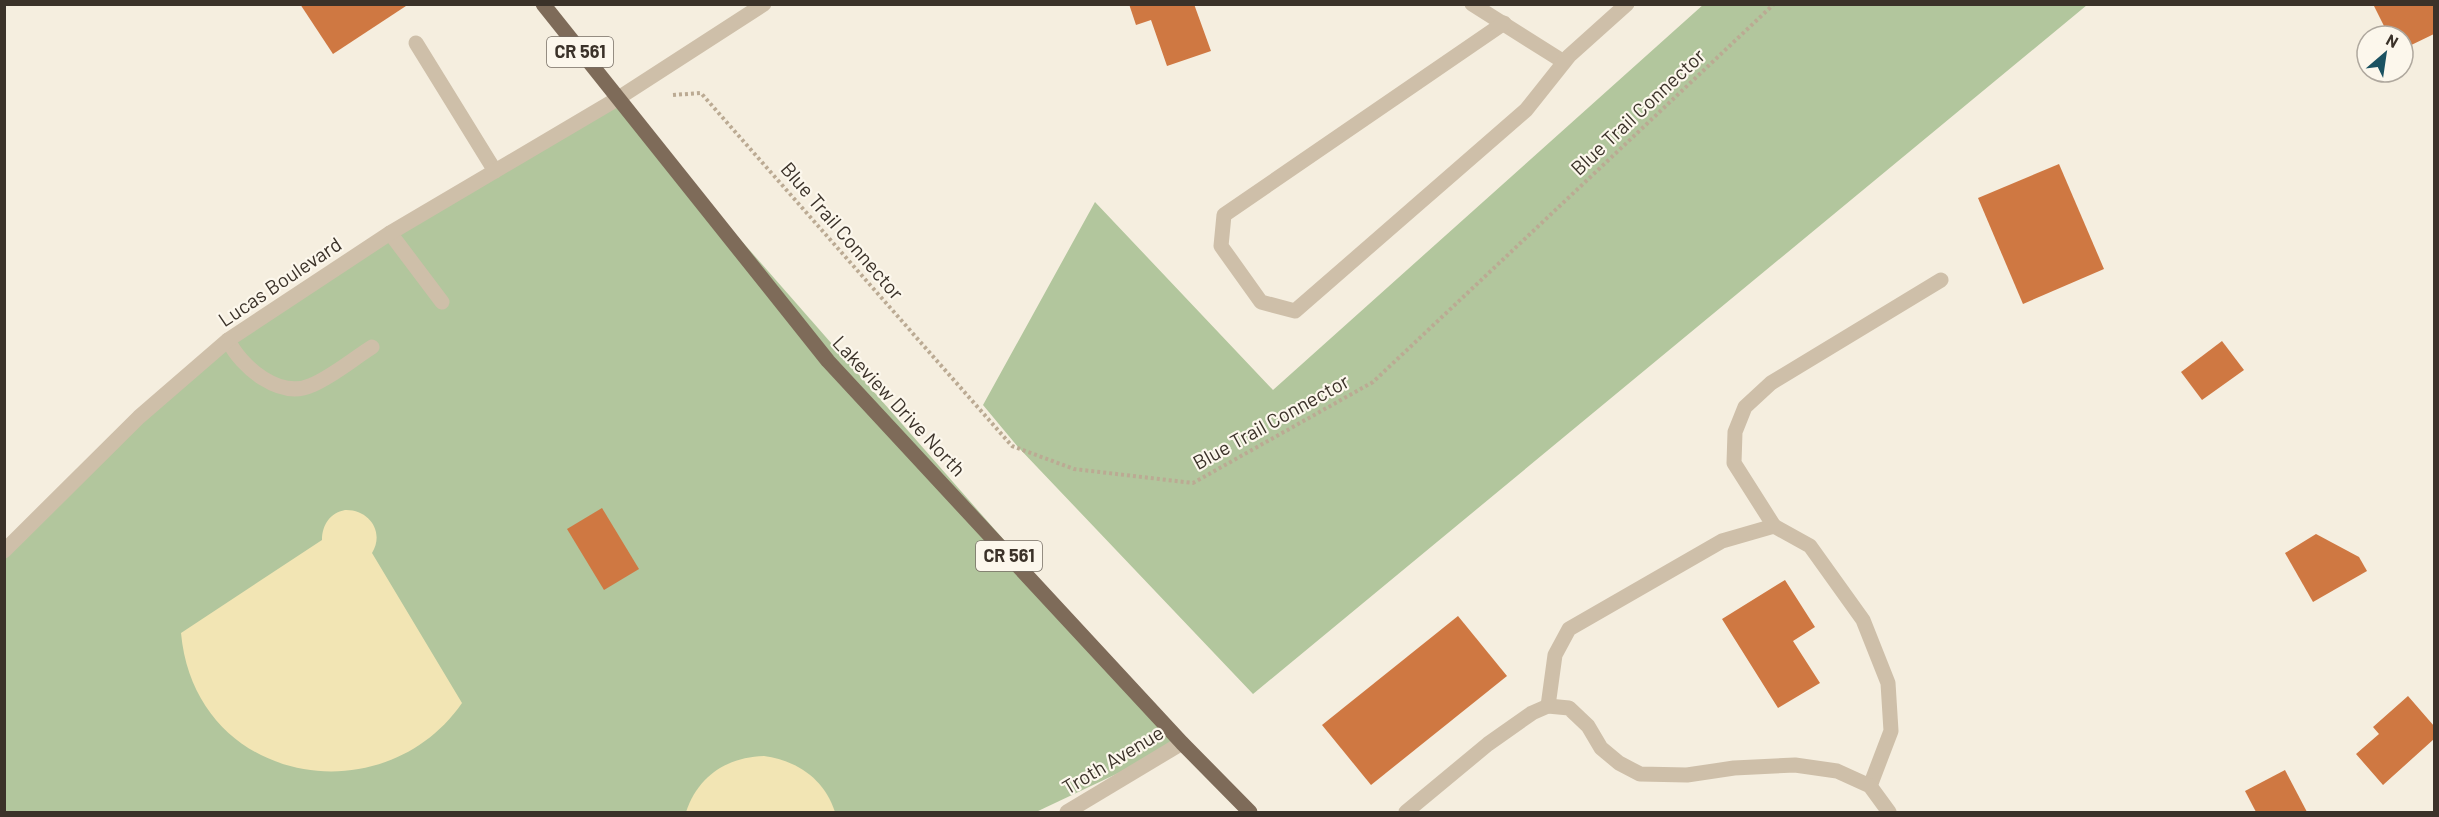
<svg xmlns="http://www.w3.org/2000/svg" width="2439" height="817" font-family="Barlow,sans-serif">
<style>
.green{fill:#b2c69d}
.sand{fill:#f2e5b4}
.building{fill:#cf7842}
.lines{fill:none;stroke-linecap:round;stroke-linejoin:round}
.path{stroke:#bbaa93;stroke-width:4;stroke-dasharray:3 3;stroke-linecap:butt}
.service{stroke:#cebfa9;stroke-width:15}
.minor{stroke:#cebfa9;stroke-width:15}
.primary{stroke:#7e6b59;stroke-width:15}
.labels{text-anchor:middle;stroke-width:4.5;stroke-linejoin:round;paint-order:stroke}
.shield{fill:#fcf7ec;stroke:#756d64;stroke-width:1.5}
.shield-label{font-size:18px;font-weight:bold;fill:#3b3229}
.street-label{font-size:20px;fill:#3b3229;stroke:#fcf7ec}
</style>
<rect width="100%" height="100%" fill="#f5eedf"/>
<g class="green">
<polygon points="1704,4 2087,5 1253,694 1018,447 983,405 1095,202 1273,390"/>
<polygon points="617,99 1182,743 1036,812 5,812 5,551 228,340"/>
</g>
<g class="sand">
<path d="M345,510C369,509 385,532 372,553L462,703C383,817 195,785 181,633L322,540C322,525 330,513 345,510Z"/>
<path d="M764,756C798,761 824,779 835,812H686C698,776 727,757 764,756Z"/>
</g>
<g class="building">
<polygon points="300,4 409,4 333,54"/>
<polygon points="1129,4 1194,4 1211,51 1167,66 1151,20 1136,25"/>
<polygon points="2373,4 2434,4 2434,34 2403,49 2403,36 2389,36"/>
<polygon points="2059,164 2104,269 2023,304 1978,198"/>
<polygon points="2222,341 2244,370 2202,400 2181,372"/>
<polygon points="602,508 639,569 604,590 567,529"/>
<polygon points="2316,534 2359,557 2367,571 2313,602 2285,553"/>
<polygon points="1785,580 1815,627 1793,641 1820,683 1778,708 1722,619"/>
<polygon points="1458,616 1507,676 1371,785 1322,725"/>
<polygon points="2408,696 2434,726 2434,739 2383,785 2356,754 2379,734 2373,727"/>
<polygon points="2285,770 2307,812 2256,812 2245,791"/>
</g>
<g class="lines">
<polyline class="path" points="673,95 701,93 1012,446 1074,469 1193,483 1373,382 1774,4"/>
<g class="service">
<polyline points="1472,4 1564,62"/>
<polyline points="1504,23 1224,215 1221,246 1261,302 1295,311 1526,110 1569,56 1627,4"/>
<polyline points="416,43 495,171"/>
<polyline points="617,99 764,4"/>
<polyline points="390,233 442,302"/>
<path d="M228,340C241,367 280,400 312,385C333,376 353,359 372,347"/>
<polyline points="1774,526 1734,463 1735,432 1745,407 1771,383 1941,280"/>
<polyline points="1548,706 1555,655 1569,629 1722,541 1774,526 1810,546 1863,620 1888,683 1891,731 1870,786"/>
<polyline points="1406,812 1488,744 1532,713 1548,706 1569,708 1588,726 1601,748 1619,763 1640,774 1687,775 1734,768 1795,765 1837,771 1870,786 1889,812"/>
</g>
<g class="minor">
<polyline points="4,551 139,417 228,340 390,233 617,99"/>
<polyline points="1067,812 1182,743"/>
</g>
<polyline class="primary" points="543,4 828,361 1182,743 1250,812"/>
</g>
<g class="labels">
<g class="shield">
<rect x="547" y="37" width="66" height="30" rx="4.5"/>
<rect x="976" y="541" width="66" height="30" rx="4.5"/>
</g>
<g class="shield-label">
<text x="580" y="58">CR 561</text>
<text x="1009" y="562">CR 561</text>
</g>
<g class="street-label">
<text transform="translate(1638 112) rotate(-43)" y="7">Blue Trail Connector</text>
<text transform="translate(842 231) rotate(49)" y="7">Blue Trail Connector</text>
<text transform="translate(280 282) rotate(-34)" y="7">Lucas Boulevard</text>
<text transform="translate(899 406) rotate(47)" y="7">Lakeview Drive North</text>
<text transform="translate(1271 422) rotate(-29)" y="7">Blue Trail Connector</text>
<text transform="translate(1113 760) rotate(-31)" y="7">Troth Avenue</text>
</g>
</g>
<rect width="2439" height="817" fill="none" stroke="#3b3229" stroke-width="12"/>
<g transform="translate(2385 54) rotate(29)"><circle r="28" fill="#fcf7ec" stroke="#afa89e" stroke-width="1.5"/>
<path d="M0-4.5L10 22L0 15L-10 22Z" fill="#1b5261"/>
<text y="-9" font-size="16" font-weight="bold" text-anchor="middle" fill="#3b3229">N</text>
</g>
</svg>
